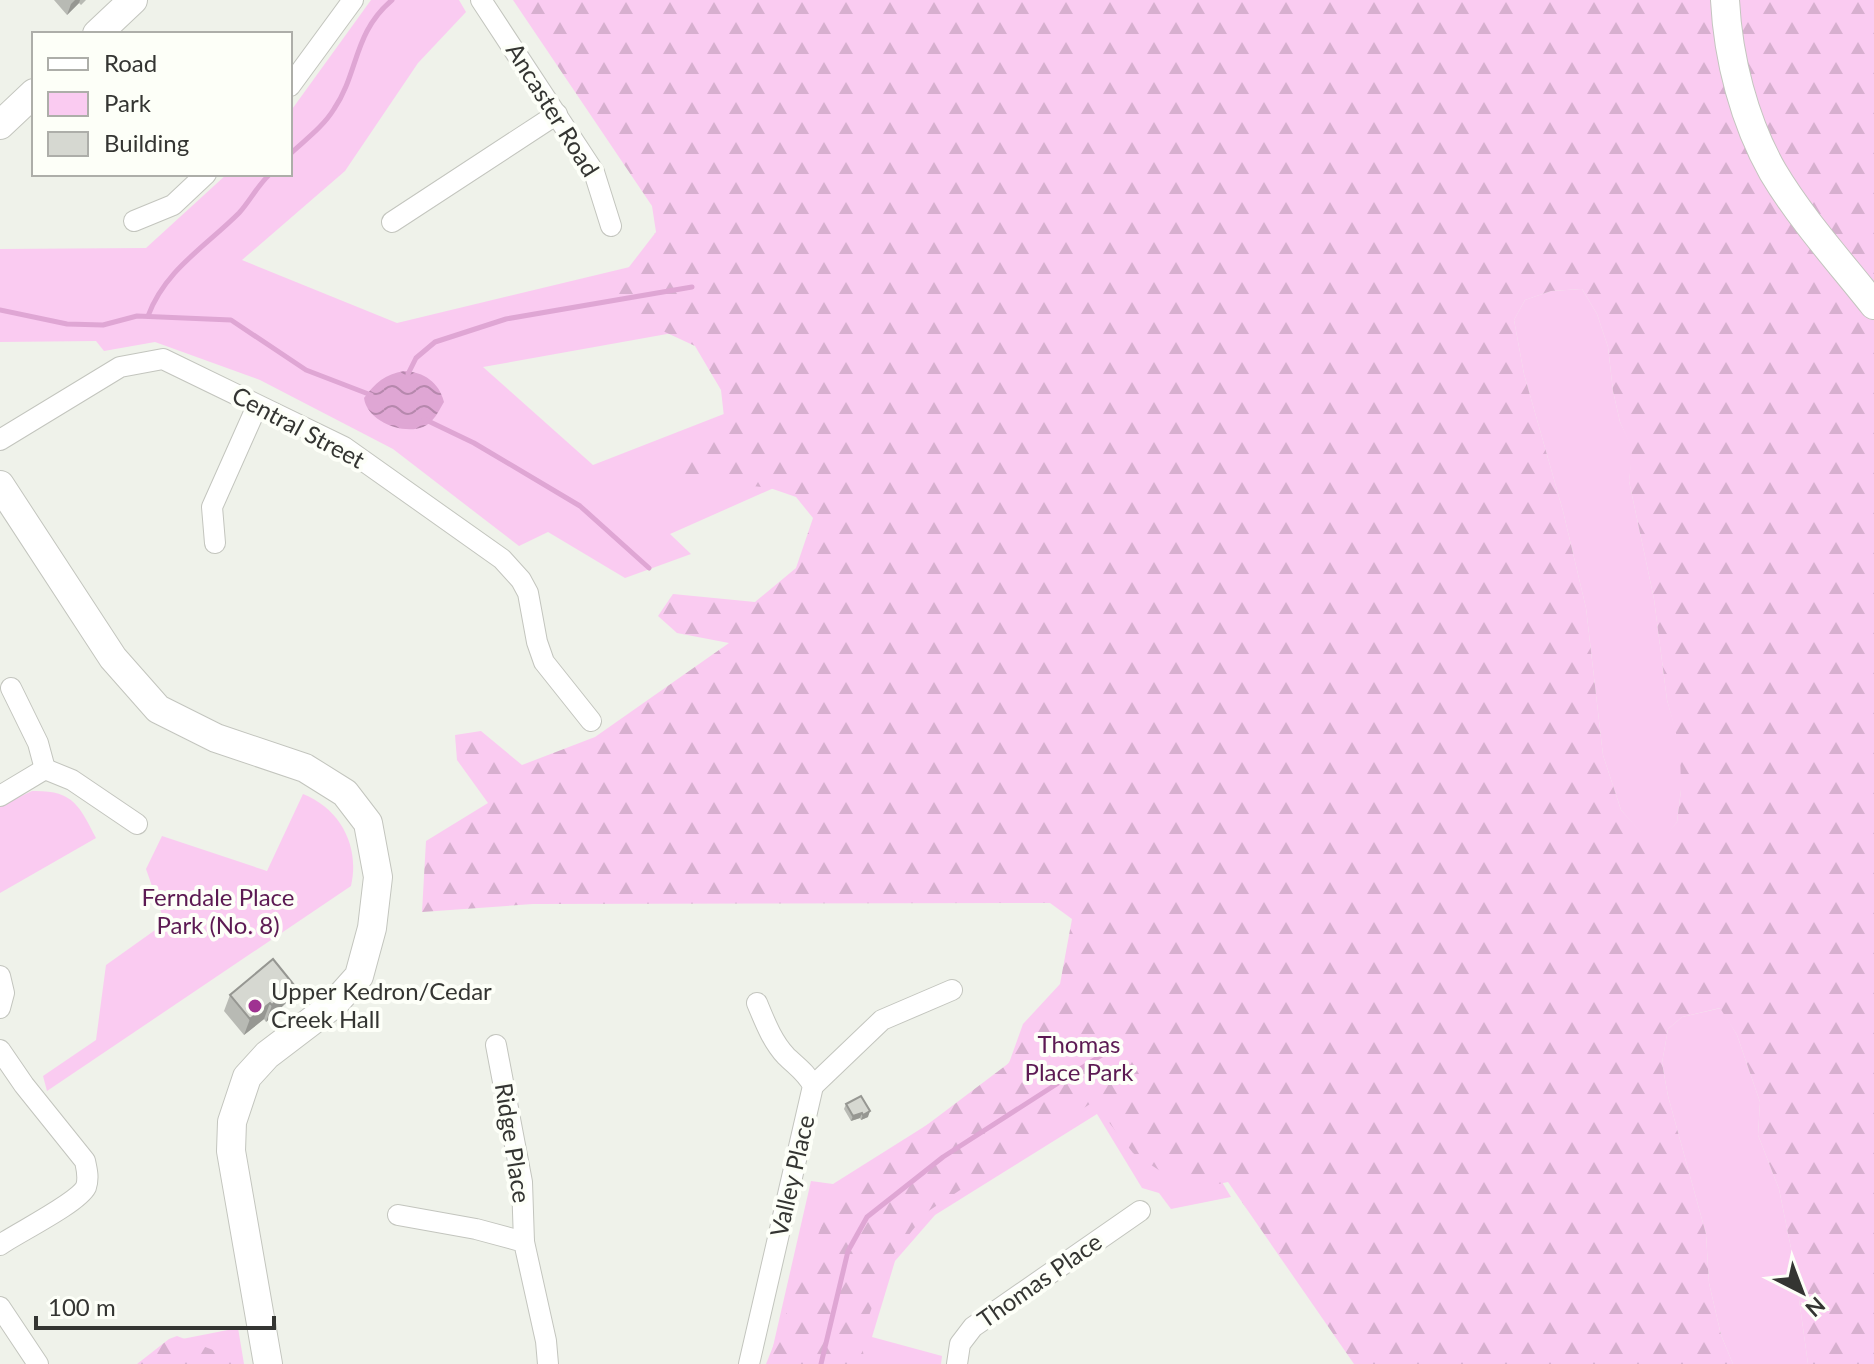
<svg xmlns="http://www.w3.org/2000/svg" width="1874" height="1364" font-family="Lato,sans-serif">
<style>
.green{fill:#facbf1}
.forest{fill:url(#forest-firs);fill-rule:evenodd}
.water{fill:url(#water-waves)}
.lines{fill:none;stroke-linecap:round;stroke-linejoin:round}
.stream{stroke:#dfa6d4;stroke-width:5}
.street-casing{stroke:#c3c5be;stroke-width:22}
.secondary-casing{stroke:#c3c5be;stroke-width:30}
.street{stroke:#fff;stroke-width:20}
.secondary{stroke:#fff;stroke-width:28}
.wall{fill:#b8bab4}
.shaded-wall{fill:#969792}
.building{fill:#d6d8d1;stroke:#969792;stroke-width:2}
.poi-dot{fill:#9f3291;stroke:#fdfff8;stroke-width:3}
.labels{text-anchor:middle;stroke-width:8;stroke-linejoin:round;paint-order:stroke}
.street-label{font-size:24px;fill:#343532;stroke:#fdfff8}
.park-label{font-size:24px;fill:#5c1a53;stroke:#fdfff8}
.poi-label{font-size:24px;fill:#343532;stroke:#fdfff8;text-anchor:start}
</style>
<defs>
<pattern id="forest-firs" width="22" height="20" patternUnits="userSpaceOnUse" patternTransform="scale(2)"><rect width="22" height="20" fill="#facbf1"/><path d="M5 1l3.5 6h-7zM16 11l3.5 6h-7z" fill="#d7afcf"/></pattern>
<pattern id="water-waves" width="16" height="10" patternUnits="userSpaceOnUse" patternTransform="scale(2)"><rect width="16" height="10" fill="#dfa6d4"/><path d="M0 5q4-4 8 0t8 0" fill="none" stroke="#b688ad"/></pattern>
</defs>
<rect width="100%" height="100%" fill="#eff2ea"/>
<g class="green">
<polygon points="371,0 459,0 466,12 418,63 345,171 242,260 397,323 663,259 706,327 483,367 593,465 752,403 794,479 670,534 691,554 625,578 548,532 519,546 393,449 260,380 155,342 104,351 96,341 0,342 0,249 146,248 227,174 290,174 290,112"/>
<polygon points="1582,289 1597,314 1608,347 1613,391 1620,422 1633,449 1629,481 1654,599 1667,700 1681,748 1681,790 1677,822 1668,834 1643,835 1621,810 1603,755 1586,608 1563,511 1524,374 1514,320 1525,300 1551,291"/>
<path d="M32,791C73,790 79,805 96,838L0,893V806Z"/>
<path d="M303,794C341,809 360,847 351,886L47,1091L43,1076L96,1040L106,965L165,923L146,869L162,836L267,871Z"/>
<polygon points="1089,961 1231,1197 1171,1209 1159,1193 1142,1188 1097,1114 935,1215 895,1261 872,1337 942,1356 941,1364 769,1364 811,1181 833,1184 992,1084"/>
<polygon points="1721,1008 1737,1035 1760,1102 1758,1135 1779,1189 1794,1263 1808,1364 1733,1364 1721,1335 1709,1283 1706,1234 1668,1096 1662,1063 1668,1029 1682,1017"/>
<polygon points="238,1328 244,1364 145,1364 177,1340"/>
</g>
<g class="forest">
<path d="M513,0H1874V1364H1808L1794,1263L1779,1189L1758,1135L1760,1102L1737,1035L1720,1008L1682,1017L1668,1029L1662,1063L1668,1096L1706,1234L1709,1283L1721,1335L1733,1364H1354L1228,1182L1189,1190L1133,1153L1093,1102L927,1212L888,1261L861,1339L865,1364H766L834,1195L1009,1063L1023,1024L1060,984L1072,919L1050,903L533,904L422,912L426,841L488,803L457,760L455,735L481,731L522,765L595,737L729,643L677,633L658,616L673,594L755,602L796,568L813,518L796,497L770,488L670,477L724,417L721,390L695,346L624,313L609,293L656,232L652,206ZM1582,289L1597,314L1608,347L1613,391L1620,422L1632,449L1629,481L1654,599L1667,700L1680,748L1681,790L1677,822L1667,834H1643L1621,810L1603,755L1586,608L1563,511L1524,374L1514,320L1525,300L1551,291Z"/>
<polygon points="177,1336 213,1350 234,1353 241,1364 137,1364 169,1339"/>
</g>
<path class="water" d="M404,371C424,372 439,382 444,402C438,412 434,422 423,427C402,435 367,421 364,398C375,383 385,374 404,371Z"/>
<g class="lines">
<g class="stream">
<path d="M290,154C305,140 323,127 334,109C359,72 353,33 392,0"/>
<polyline points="0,310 67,324 103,325 137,316 231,320 306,370 371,395"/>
<path d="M148,316C165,270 205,247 239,213C250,201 257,186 270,174"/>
<polyline points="408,374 416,358 435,342 506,319 692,287"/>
<polyline points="424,419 474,443 580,506 649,568"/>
<polyline points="821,1364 848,1251 867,1217 943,1157 1108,1051"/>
</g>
<defs>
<g id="street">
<polyline points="481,0 594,172 611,226"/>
<polyline points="290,86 353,0"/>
<polyline points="134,221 173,205 206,174"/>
<polyline points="392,222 557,114"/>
<polyline points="0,440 120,367 163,359 344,447 502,559 521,580 528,593 537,642 544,662 591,721"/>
<polyline points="215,543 212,507 257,406"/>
<polyline points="11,688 38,743 45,769"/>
<polyline points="0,796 45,769 72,780 137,824"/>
<polyline points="0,976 4,993 0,1008"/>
<polyline points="496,1045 522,1182 524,1242"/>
<path d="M0,1050L24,1085L85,1161C87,1170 89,1178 86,1187C78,1203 17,1233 0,1245"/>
<polyline points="813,1086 882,1020 952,990"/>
<polyline points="398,1215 476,1229 524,1242 546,1341 548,1364"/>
<polyline points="0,1307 38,1364"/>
<path d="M749,1364L813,1086C807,1073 796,1066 786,1056C772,1041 765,1022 757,1003"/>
<polyline points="957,1364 960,1344 973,1327 1140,1211"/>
</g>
<g id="secondary">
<path d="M1725,0C1728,58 1744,121 1773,172C1801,219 1840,262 1874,305"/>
<polyline points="97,34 133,0"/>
<polyline points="0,125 34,93"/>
<polyline points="0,485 113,658 158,709 216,738 305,768 345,793 368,823 378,877 372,928 359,976 334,1004 267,1055 247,1077 232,1122 231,1151 268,1364"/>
</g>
</defs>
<use href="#street" class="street-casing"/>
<use href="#secondary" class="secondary-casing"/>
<use href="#street" class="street"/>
<use href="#secondary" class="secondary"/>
</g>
<g class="wall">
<polygon points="54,0 86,0 81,5 79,3 67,15"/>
<polygon points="230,995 288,1001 266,1022 264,1019 244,1035 224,1011"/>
<polygon points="846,1104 868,1117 861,1120 860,1118 851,1121 844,1109"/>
</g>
<g class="shaded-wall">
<polygon points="75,0 80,0 79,3 67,15 71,4"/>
<polygon points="294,985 288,1001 266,1022 272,1005"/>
<polygon points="270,1003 264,1019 244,1035 250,1019"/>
<polygon points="870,1111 868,1117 861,1120 863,1115"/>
<polygon points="862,1113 860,1118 851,1121 853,1116"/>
</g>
<g class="building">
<polygon points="273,959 294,985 272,1005 270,1003 250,1019 230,995"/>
<polygon points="861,1096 870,1111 863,1115 862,1113 853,1116 846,1104"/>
</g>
<circle class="poi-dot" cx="255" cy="1006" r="8"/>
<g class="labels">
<g class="street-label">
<text transform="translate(552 110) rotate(58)" y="8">Ancaster Road</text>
<text transform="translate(298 428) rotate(28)" y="8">Central Street</text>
<text transform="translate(512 1143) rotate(81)" y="8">Ridge Place</text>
<text transform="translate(793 1176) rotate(-77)" y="8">Valley Place</text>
<text transform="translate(1040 1281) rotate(-35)" y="8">Thomas Place</text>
</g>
<g class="park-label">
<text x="218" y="906">Ferndale Place<tspan x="218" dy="28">Park (No. 8)</tspan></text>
<text x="1079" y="1053">Thomas<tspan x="1079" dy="28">Place Park</tspan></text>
</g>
<g class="poi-label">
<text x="271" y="1000">Upper Kedron/Cedar<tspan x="271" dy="28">Creek Hall</tspan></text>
</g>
</g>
<rect x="32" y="32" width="260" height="144" fill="#fdfff8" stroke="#adaea9" stroke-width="2"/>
<rect x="48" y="58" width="40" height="12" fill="#ffffff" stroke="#adaea9" stroke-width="2"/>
<text x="104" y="72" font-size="24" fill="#343532">Road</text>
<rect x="48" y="92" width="40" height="24" fill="#facbf1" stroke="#adaea9" stroke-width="2"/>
<text x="104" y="112" font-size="24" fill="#343532">Park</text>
<rect x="48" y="132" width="40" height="24" fill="#d6d8d1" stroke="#adaea9" stroke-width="2"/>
<text x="104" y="152" font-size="24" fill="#343532">Building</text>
<g transform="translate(1802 1292) rotate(138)" stroke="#fdfff8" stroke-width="6" paint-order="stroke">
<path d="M0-6L14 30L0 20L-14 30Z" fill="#343532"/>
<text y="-12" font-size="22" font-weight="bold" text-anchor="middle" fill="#343532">N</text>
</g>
<path d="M36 1316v12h238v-12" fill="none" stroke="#343532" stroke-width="4"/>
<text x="48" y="1316" font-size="24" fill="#343532" stroke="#fdfff8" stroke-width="6" paint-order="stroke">100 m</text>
</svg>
